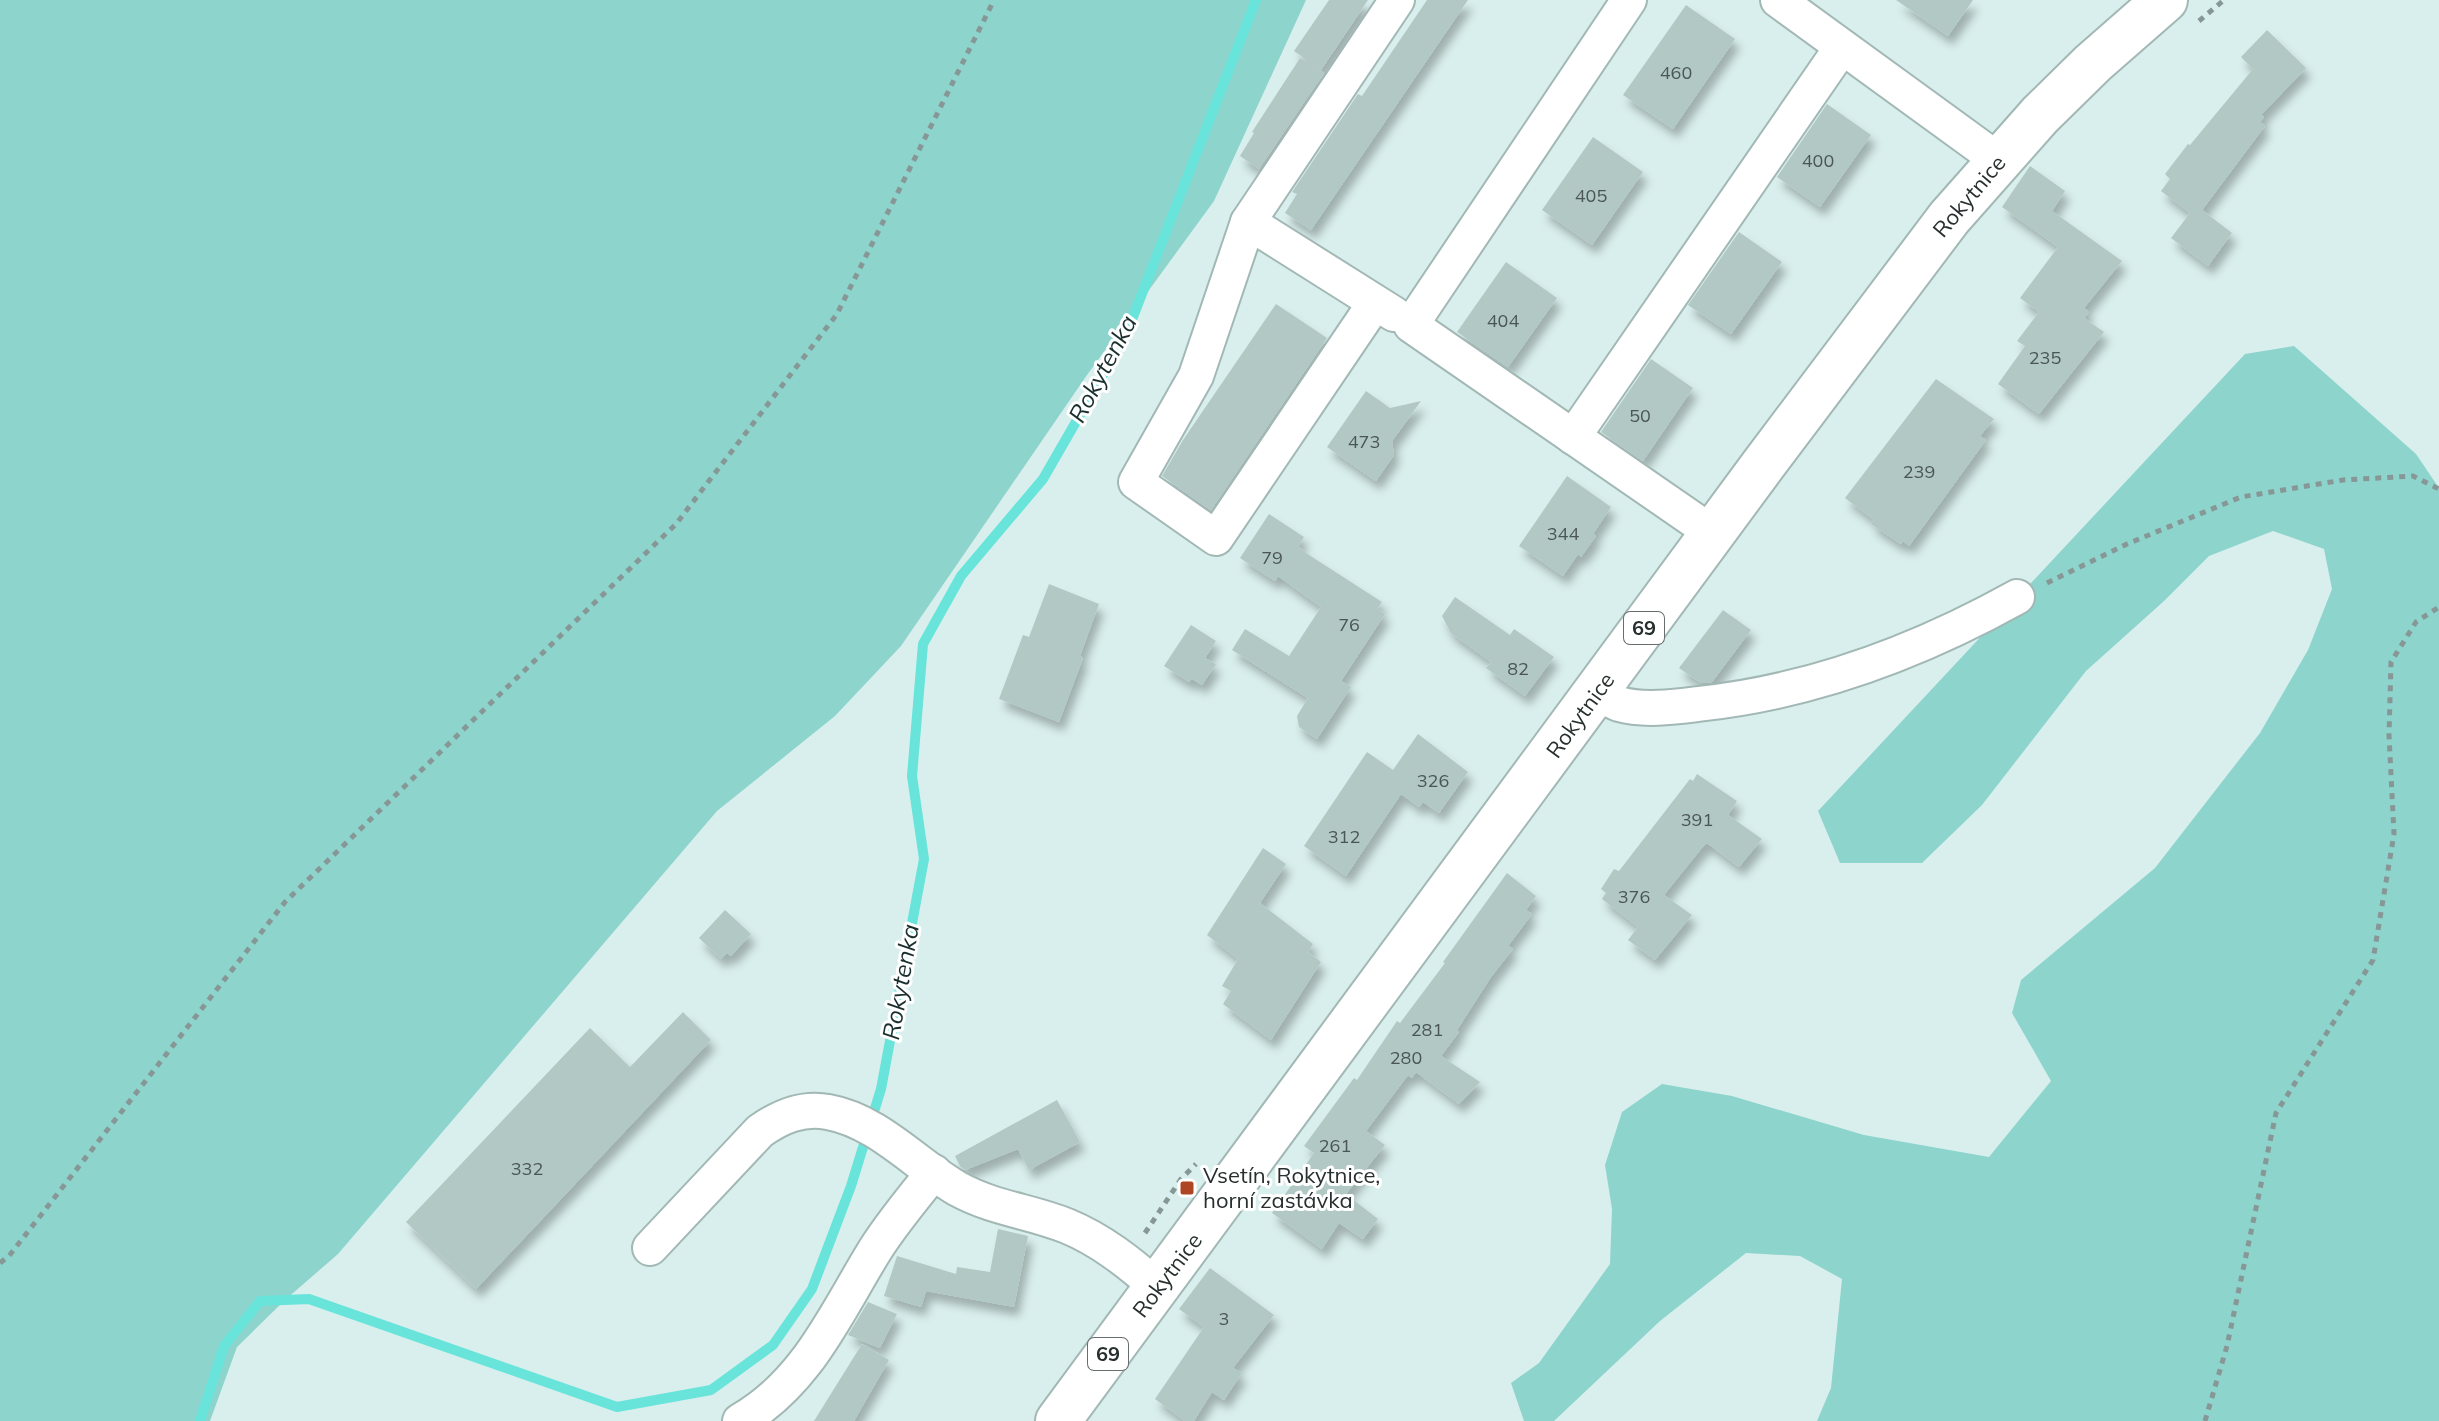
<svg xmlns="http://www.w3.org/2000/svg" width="2439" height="1421" font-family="Mulish,sans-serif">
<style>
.green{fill:#8dd4cd}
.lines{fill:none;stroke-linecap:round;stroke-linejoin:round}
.stream{stroke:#68e4da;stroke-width:10}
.building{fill:#b1c8c5;filter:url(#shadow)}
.minor-casing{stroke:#a2b8b5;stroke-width:38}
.major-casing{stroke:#a2b8b5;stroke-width:48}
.path{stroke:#879796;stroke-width:5;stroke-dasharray:6 6;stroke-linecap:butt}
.minor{stroke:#fff;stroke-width:34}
.major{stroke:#fff;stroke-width:44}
.poi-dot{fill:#ae4623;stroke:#fff;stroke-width:3}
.labels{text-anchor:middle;stroke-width:6;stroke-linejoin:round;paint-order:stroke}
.number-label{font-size:18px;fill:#4a5654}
.shield{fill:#fff;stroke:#686e6d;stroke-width:2}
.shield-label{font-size:20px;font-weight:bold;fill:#27302f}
.street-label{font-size:22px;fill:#27302f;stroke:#fff}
.poi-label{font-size:22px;fill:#27302f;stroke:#fff;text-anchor:start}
.water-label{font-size:24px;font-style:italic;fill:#192f2d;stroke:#fff}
</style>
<defs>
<filter id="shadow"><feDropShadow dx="5" dy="9" stdDeviation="4" flood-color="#0004"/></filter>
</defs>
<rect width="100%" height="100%" fill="#d9efed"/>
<g class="green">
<polygon points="0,0 1306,0 1214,201 1087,375 901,646 835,716 717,811 338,1254 285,1300 237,1347 210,1421 0,1421"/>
<polygon points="2294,346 2416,454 2439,488 2439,1421 1817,1421 1831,1388 1842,1279 1800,1256 1746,1253 1660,1321 1554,1421 1524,1421 1511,1383 1539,1363 1610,1264 1612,1209 1605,1165 1622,1112 1662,1084 1732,1096 1864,1135 1989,1157 2051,1081 2012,1013 2021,980 2155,868 2260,733 2308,650 2332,589 2324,549 2273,531 2209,556 2164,601 2086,671 1982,805 1922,863 1840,863 1818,811 2245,354"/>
</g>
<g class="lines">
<polyline class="stream" points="200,1421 224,1346 260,1301 309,1299 617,1407 711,1390 773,1345 812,1289 851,1186 881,1089 924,859 912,776 923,644 961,576 1043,479 1126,335 1256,0"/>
</g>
<g class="building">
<polygon points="1329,0 1368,0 1321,70 1294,51"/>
<polygon points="1427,0 1468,0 1311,230 1285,213 1297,194 1292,192 1358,94 1362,96"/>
<polygon points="1896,0 1973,0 1948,36"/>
<polygon points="1686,5 1735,39 1673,129 1623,95"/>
<polygon points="2267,30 2306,68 2261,115 2264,117 2260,122 2265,126 2202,210 2232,233 2208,266 2171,238 2190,213 2161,191 2170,179 2165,174 2188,144 2190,145 2253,69 2241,57"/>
<polygon points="1300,58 1324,73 1259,169 1240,156 1254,133 1252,132"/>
<polygon points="1827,104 1871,135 1820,207 1777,177"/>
<polygon points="1593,137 1643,172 1592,245 1542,210"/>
<polygon points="2030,166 2065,191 2052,211 2122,261 2084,308 2089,312 2084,318 2104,332 2039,414 1998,384 2025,346 2017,341 2039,312 2020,298 2058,247 2002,207"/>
<polygon points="1739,232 1782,262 1731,334 1688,305"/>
<polygon points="1506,262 1557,298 1508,367 1457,332"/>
<polygon points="1276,304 1327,338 1211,510 1162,476 1183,440"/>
<polygon points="1651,359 1693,388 1643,461 1601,432"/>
<polygon points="1936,379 1994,419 1980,436 1986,440 1909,546 1903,541 1901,544 1871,524 1874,520 1845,498"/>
<polygon points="1366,391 1390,408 1421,401 1392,441 1394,455 1376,481 1327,447"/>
<polygon points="1567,476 1611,507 1593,534 1596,536 1581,557 1578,554 1563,576 1519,546"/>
<polygon points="1269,514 1304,537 1298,546 1306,553 1382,602 1377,609 1385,614 1341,681 1351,687 1317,739 1299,727 1297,716 1308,698 1232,650 1245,629 1289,656 1321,607 1278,576 1275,581 1240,558"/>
<polygon points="1049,584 1099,604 1080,656 1083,658 1059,722 999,699 1023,635 1029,637"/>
<polygon points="1455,597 1510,635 1514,629 1554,657 1525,696 1486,668 1491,662 1451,633 1442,616"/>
<polygon points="1723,610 1751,630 1712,682 1701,683 1679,668"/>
<polygon points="1191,625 1216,641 1205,658 1216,664 1202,685 1192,679 1189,682 1164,666"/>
<polygon points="1418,734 1468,772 1439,813 1423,802 1419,807 1401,794 1346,876 1304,846 1367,752 1393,770"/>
<polygon points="1697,774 1737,801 1728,815 1762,839 1739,867 1707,843 1701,849 1664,895 1692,915 1655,960 1628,940 1638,927 1602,899 1606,893 1601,889 1614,869 1619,871 1690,779 1693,781"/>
<polygon points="1263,848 1286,864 1260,903 1313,944 1308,952 1321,962 1271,1040 1223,1004 1231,991 1222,986 1238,959 1207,935"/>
<polygon points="1507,873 1536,896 1526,910 1532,914 1508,946 1513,949 1491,977 1457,1030 1459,1032 1441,1056 1480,1082 1459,1104 1416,1072 1412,1078 1408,1075 1366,1131 1385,1145 1346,1194 1378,1219 1363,1239 1339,1223 1322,1249 1272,1213 1314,1153 1304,1146 1354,1078 1357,1080 1397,1021 1400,1023 1445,963 1443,962"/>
<polygon points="725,910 751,934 731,956 727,953 721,959 699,938"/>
<polygon points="683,1012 711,1040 476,1289 406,1222 590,1028 630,1067"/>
<polygon points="1057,1100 1080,1142 1029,1170 1018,1149 965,1170 960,1166 955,1156"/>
<polygon points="998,1229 1028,1236 1014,1307 926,1291 921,1307 884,1296 897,1256 956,1274 957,1267 990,1272"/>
<polygon points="1210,1268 1274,1315 1233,1368 1242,1373 1224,1400 1212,1392 1194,1421 1185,1421 1155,1399 1204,1327 1179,1309"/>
<polygon points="868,1302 897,1314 880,1348 848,1335"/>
<polygon points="862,1344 889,1360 854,1421 814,1421"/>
</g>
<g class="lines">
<defs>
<g id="minor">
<polyline points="1629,0 1411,325 1714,534"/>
<polyline points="1778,0 1998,160"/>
<polyline points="1248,222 1196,376 1136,482 1216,538 1375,303"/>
<polyline points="1394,314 1248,222 1397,0"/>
<polyline points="1573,437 1842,47"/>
<path d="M1597,692C1604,696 1611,701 1619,704C1643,711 1674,707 1698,704C1812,692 1918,652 2017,597"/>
<path d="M650,1248L760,1131C780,1117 802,1107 828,1112C878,1121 915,1164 958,1189C995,1209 1030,1211 1067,1226C1101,1240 1130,1263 1157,1287"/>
<path d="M740,1421C807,1383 836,1313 875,1250C892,1223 913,1198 934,1172"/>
</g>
<polyline id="major" points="1058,1421 1763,465 1949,218 2040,115 2093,63 2165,0"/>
</defs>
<use href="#minor" class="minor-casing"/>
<use href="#major" class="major-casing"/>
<g class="path">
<polyline points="2199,21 2224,0"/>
<polyline points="2047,583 2127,544 2241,497 2343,480 2413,476 2439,489"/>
<polyline points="1145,1233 1181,1179 1196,1164"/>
<polyline points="0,1263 9,1256 285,902 676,524 837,314 994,0"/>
<polyline points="2205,1421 2227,1346 2276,1113 2373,960 2394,834 2389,735 2391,662 2416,622 2439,607"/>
</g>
<use href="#minor" class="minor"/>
<use href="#major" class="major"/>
</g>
<rect class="poi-dot" x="1179" y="1180" width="16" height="16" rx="4"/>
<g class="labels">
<g class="number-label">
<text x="1676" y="79">460</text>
<text x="1818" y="167">400</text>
<text x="1591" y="202">405</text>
<text x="1503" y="327">404</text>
<text x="2045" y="364">235</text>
<text x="1640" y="422">50</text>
<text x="1364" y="448">473</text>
<text x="1919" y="478">239</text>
<text x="1563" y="540">344</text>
<text x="1272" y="564">79</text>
<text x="1349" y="631">76</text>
<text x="1518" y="675">82</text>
<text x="1433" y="787">326</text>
<text x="1697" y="826">391</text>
<text x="1344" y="843">312</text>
<text x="1634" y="903">376</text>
<text x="1427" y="1036">281</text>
<text x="1406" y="1064">280</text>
<text x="1335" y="1152">261</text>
<text x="527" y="1175">332</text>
<text x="1224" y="1325">3</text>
</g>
<g class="shield">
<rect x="1624" y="612" width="40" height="32" rx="6"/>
<rect x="1088" y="1338" width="40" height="32" rx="6"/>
</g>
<g class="shield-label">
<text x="1644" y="635">69</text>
<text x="1108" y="1361">69</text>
</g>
<g class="street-label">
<text transform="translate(1969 196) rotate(-50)" y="8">Rokytnice</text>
<text transform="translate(1580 715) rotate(-54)" y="8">Rokytnice</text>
<text transform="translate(1167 1275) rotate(-53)" y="8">Rokytnice</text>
</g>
<g class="poi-label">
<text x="1203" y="1183">Vsetín, Rokytnice,<tspan x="1203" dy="25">horní zastávka</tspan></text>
</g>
<g class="water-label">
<text transform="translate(1103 369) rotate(-62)" y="8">Rokytenka</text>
<text transform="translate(901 982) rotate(-80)" y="8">Rokytenka</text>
</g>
</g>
</svg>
